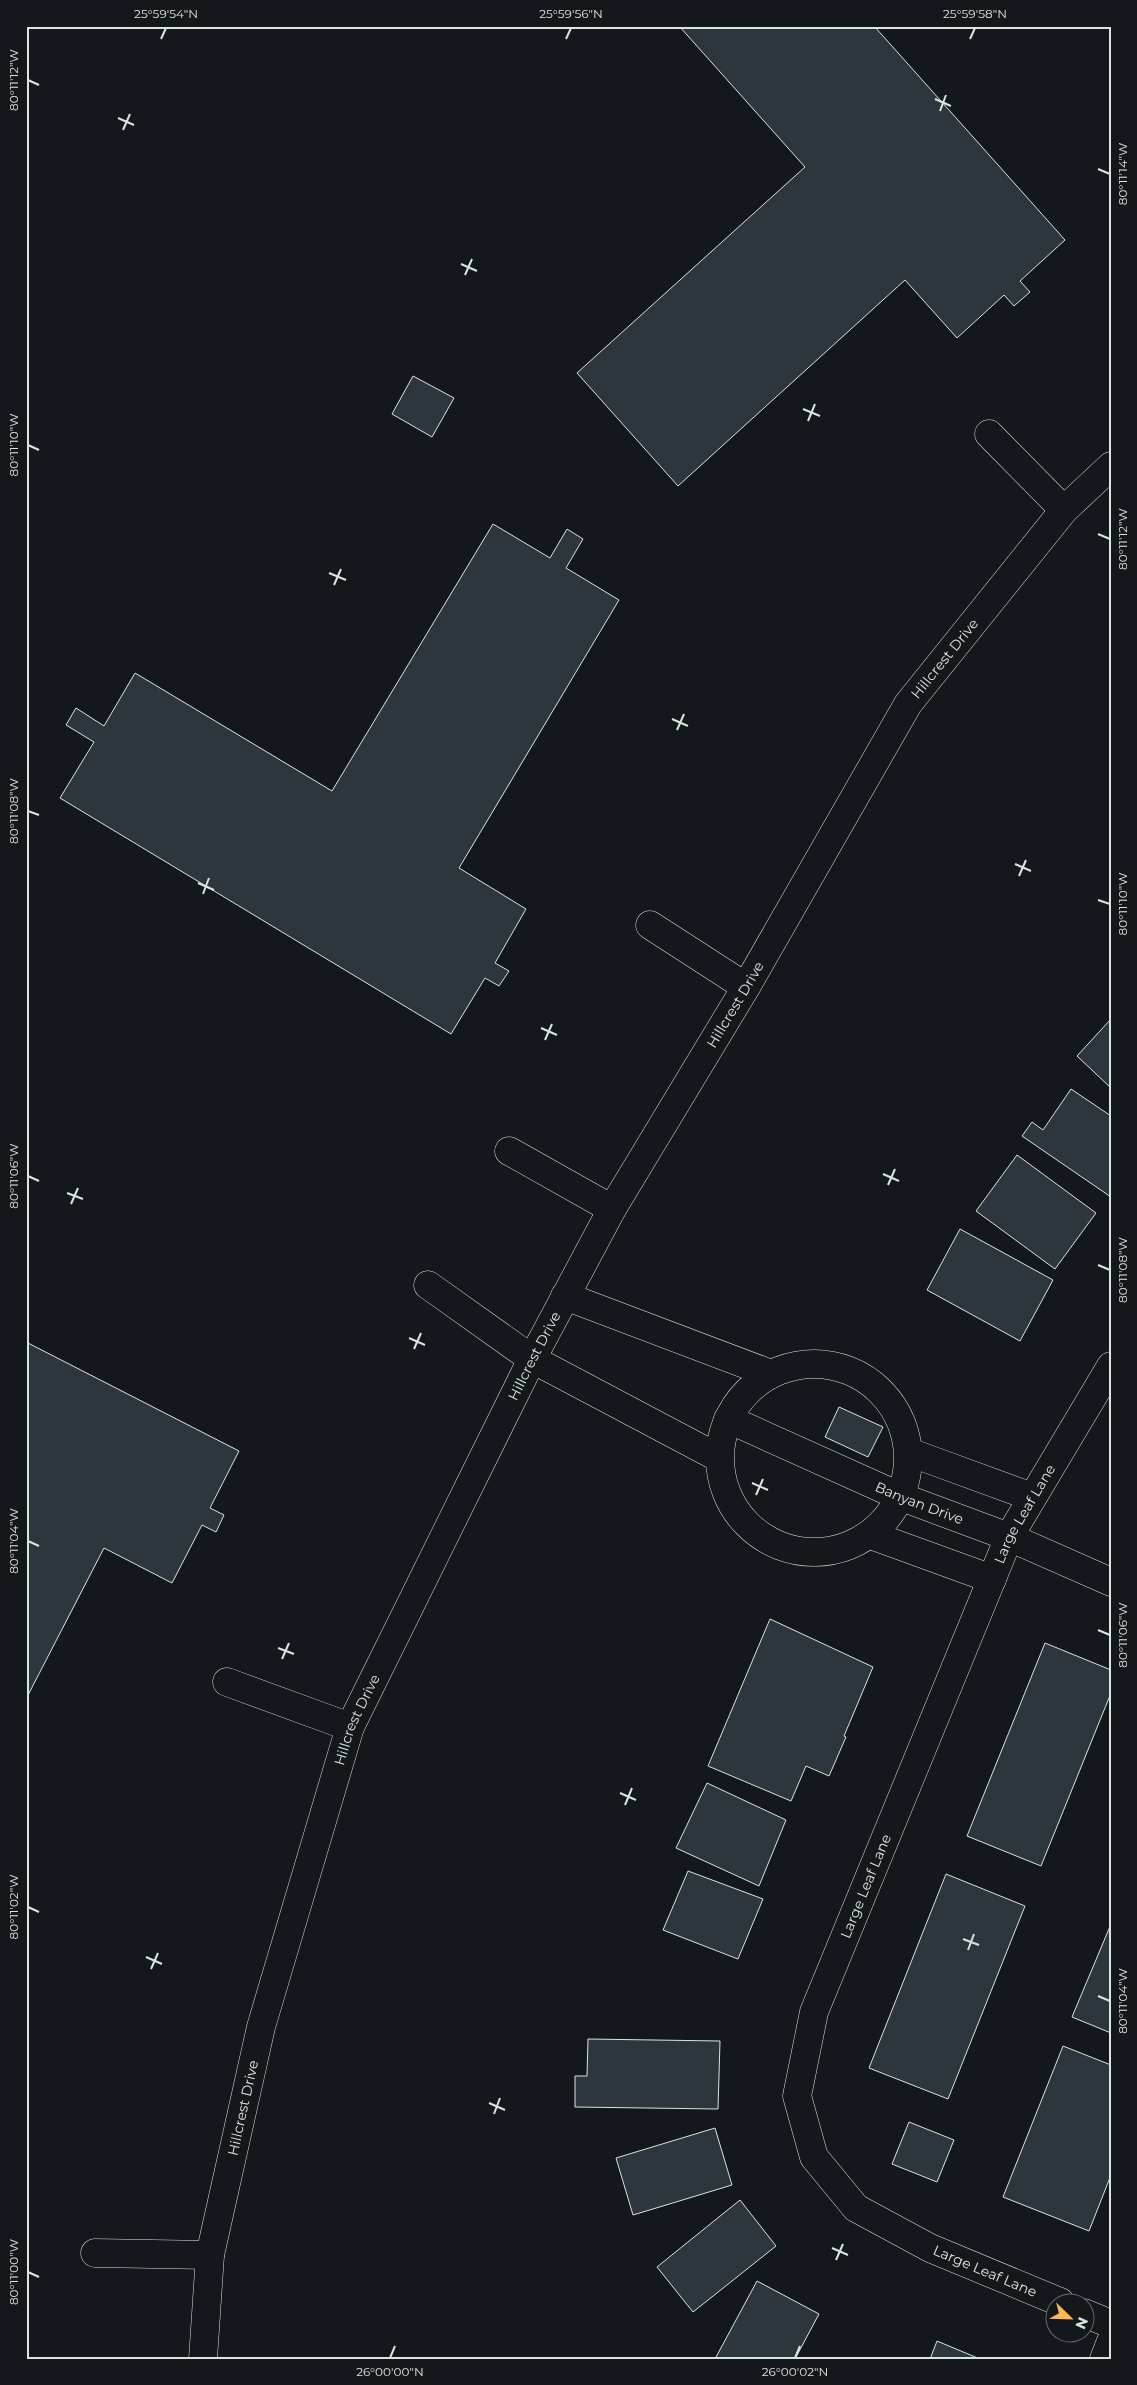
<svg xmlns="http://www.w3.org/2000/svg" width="1137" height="2385" font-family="Montserrat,sans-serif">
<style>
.building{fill:#2c363c;stroke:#d8e6dc}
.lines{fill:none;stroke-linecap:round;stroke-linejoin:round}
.minor-casing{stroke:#d8e6dc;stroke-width:29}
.minor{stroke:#14181c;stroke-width:28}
.ticks{fill:none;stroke:#d8e6dc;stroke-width:2}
.labels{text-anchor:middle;stroke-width:4;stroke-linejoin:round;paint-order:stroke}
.street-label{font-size:14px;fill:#d8e6dc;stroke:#14181c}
.neatline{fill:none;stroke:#d8e6dc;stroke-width:2}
.ticks-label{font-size:12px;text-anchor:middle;fill:#d8e6dc}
</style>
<rect width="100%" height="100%" fill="#14181c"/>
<g class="building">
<polygon points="679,26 874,26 1065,240 1020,281 1030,292 1014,306 1004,295 957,338 905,280 678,486 577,373 805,167"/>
<polygon points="413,376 454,398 432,437 392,414"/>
<polygon points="493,524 550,558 567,529 583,539 566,568 619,600 459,868 526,909 495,963 509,971 499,986 485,978 451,1034 60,798 94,742 66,725 76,708 104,726 135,673 332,791"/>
<polygon points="1111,1019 1111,1088 1077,1056"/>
<polygon points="1071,1089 1111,1116 1111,1197 1022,1136 1032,1122 1043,1130"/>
<polygon points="1017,1155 1096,1213 1055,1269 976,1211"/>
<polygon points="960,1229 1053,1280 1020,1341 927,1290"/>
<polygon points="26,1342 239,1451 210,1508 224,1515 216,1532 202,1525 172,1583 104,1548 26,1699"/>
<polygon points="839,1407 883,1427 868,1457 825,1437"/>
<polygon points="770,1619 873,1667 844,1736 846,1737 829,1776 806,1766 791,1801 708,1766"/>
<polygon points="1045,1643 1111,1670 1111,1693 1041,1866 967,1836"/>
<polygon points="707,1783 786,1820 759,1886 676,1848"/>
<polygon points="688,1871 763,1899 738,1959 663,1930"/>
<polygon points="946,1874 1025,1906 948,2099 869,2068"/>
<polygon points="1111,1924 1111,2033 1072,2017"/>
<polygon points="588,2039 720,2041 718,2109 575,2107 575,2076 587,2076"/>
<polygon points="1063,2046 1111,2065 1111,2175 1089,2231 1003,2197"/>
<polygon points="909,2122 954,2140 937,2182 892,2164"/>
<polygon points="715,2128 732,2185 633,2215 616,2158"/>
<polygon points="740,2200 776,2246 693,2312 657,2267"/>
<polygon points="757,2281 819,2314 795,2359 715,2359"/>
<polygon points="937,2341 980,2359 930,2359"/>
</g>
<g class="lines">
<defs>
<g id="minor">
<polyline points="989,434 1064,510"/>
<polyline points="650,925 746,987"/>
<polyline points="509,1151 612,1209"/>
<polyline points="428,1285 532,1359 717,1457"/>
<polyline points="565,1296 771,1374"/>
<circle cx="814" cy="1458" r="94"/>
<path id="s1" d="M728,1419L899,1496L1009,1537L1111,1582"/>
<polyline points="909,1452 1032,1497"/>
<polyline points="871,1535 992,1579"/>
<polyline points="227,1682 350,1727"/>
<polyline points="95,2253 210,2255"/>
<path id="s2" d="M1060,2302L930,2248L856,2208L814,2157L797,2096L814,2012L1009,1537L1111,1366"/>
<polyline points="1084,2313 1111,2324"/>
<path id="s3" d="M203,2359L210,2255L261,2027L350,1727L532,1359L612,1209L746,987L908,704L1064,510L1111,466"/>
<polyline points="1104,2359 1111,2341"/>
</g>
</defs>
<use href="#minor" class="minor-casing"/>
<use href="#minor" class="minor"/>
</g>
<path class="ticks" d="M161,39L166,28M566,39L571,28M970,39L975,28M28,80L39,85M935,99L951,106M940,111L946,95M118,118L134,125M123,130L130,114M1098,169L1110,174M461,264L477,271M465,275L472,259M803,409L820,416M808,421L815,404M28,445L39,450M1098,534L1110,539M329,573L346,580M334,585L341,569M672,719L688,726M677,730L684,714M28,811L39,815M1015,864L1031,871M1019,876L1026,860M198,883L214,890M203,894L209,878M1098,900L1110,904M541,1028L557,1035M545,1040L552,1024M883,1174L899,1181M28,1176L39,1181M888,1185L895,1169M67,1193L83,1199M71,1204L78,1188M1098,1265L1110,1270M409,1338L425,1345M414,1349L421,1333M752,1483L768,1490M756,1495L763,1479M28,1541L39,1546M1098,1630L1110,1635M278,1648L294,1654M282,1659L289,1643M620,1793L636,1800M625,1805L632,1788M28,1907L39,1912M963,1939L979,1945M968,1950L974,1934M146,1957L162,1964M151,1969L158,1953M1098,1996L1110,2001M489,2103L505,2110M494,2114L500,2098M832,2248L848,2255M836,2260L843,2244M28,2272L39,2277M390,2358L395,2346M795,2358L800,2346"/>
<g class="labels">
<g class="street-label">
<text dy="5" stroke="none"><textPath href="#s3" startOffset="1875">Hillcrest Drive</textPath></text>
<text dy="5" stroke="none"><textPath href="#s3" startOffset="1470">Hillcrest Drive</textPath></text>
<text dy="5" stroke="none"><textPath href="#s3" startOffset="1065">Hillcrest Drive</textPath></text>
<text dy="5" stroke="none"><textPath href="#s1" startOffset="209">Banyan Drive</textPath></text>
<text dy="5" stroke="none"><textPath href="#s2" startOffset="981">Large Leaf Lane</textPath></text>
<text dy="5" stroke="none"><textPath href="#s3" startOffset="660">Hillcrest Drive</textPath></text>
<text dy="5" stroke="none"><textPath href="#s2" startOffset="576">Large Leaf Lane</textPath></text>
<text dy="5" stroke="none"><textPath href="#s3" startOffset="255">Hillcrest Drive</textPath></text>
<text transform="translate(985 2271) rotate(23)" y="5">Large Leaf Lane</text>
</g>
</g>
<rect width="1137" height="2385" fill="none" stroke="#14181c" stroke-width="55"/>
<g transform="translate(1070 2318) rotate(113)"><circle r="24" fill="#14181c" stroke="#626a69"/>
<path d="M0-4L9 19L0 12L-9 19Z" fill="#ffb74d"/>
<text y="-8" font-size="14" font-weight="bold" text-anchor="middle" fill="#d8e6dc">N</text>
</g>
<rect x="28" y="28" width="1082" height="2330" class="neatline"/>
<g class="ticks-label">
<text x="166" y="18">25°59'54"N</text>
<text x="571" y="18">25°59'56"N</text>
<text x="975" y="18">25°59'58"N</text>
<text transform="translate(14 80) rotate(-90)" y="4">80°11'12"W</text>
<text transform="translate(1123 174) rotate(-90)" y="4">80°11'14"W</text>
<text transform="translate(14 445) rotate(-90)" y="4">80°11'10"W</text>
<text transform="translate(1123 539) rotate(-90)" y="4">80°11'12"W</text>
<text transform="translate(14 811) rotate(-90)" y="4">80°11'08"W</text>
<text transform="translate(1123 904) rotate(-90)" y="4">80°11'10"W</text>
<text transform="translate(14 1176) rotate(-90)" y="4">80°11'06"W</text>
<text transform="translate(1123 1270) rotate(-90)" y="4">80°11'08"W</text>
<text transform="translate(14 1541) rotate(-90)" y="4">80°11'04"W</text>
<text transform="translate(1123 1635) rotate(-90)" y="4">80°11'06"W</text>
<text transform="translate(14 1907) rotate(-90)" y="4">80°11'02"W</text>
<text transform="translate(1123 2001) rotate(-90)" y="4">80°11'04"W</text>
<text transform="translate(14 2272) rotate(-90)" y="4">80°11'00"W</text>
<text x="390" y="2376">26°00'00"N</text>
<text x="795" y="2376">26°00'02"N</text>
</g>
</svg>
